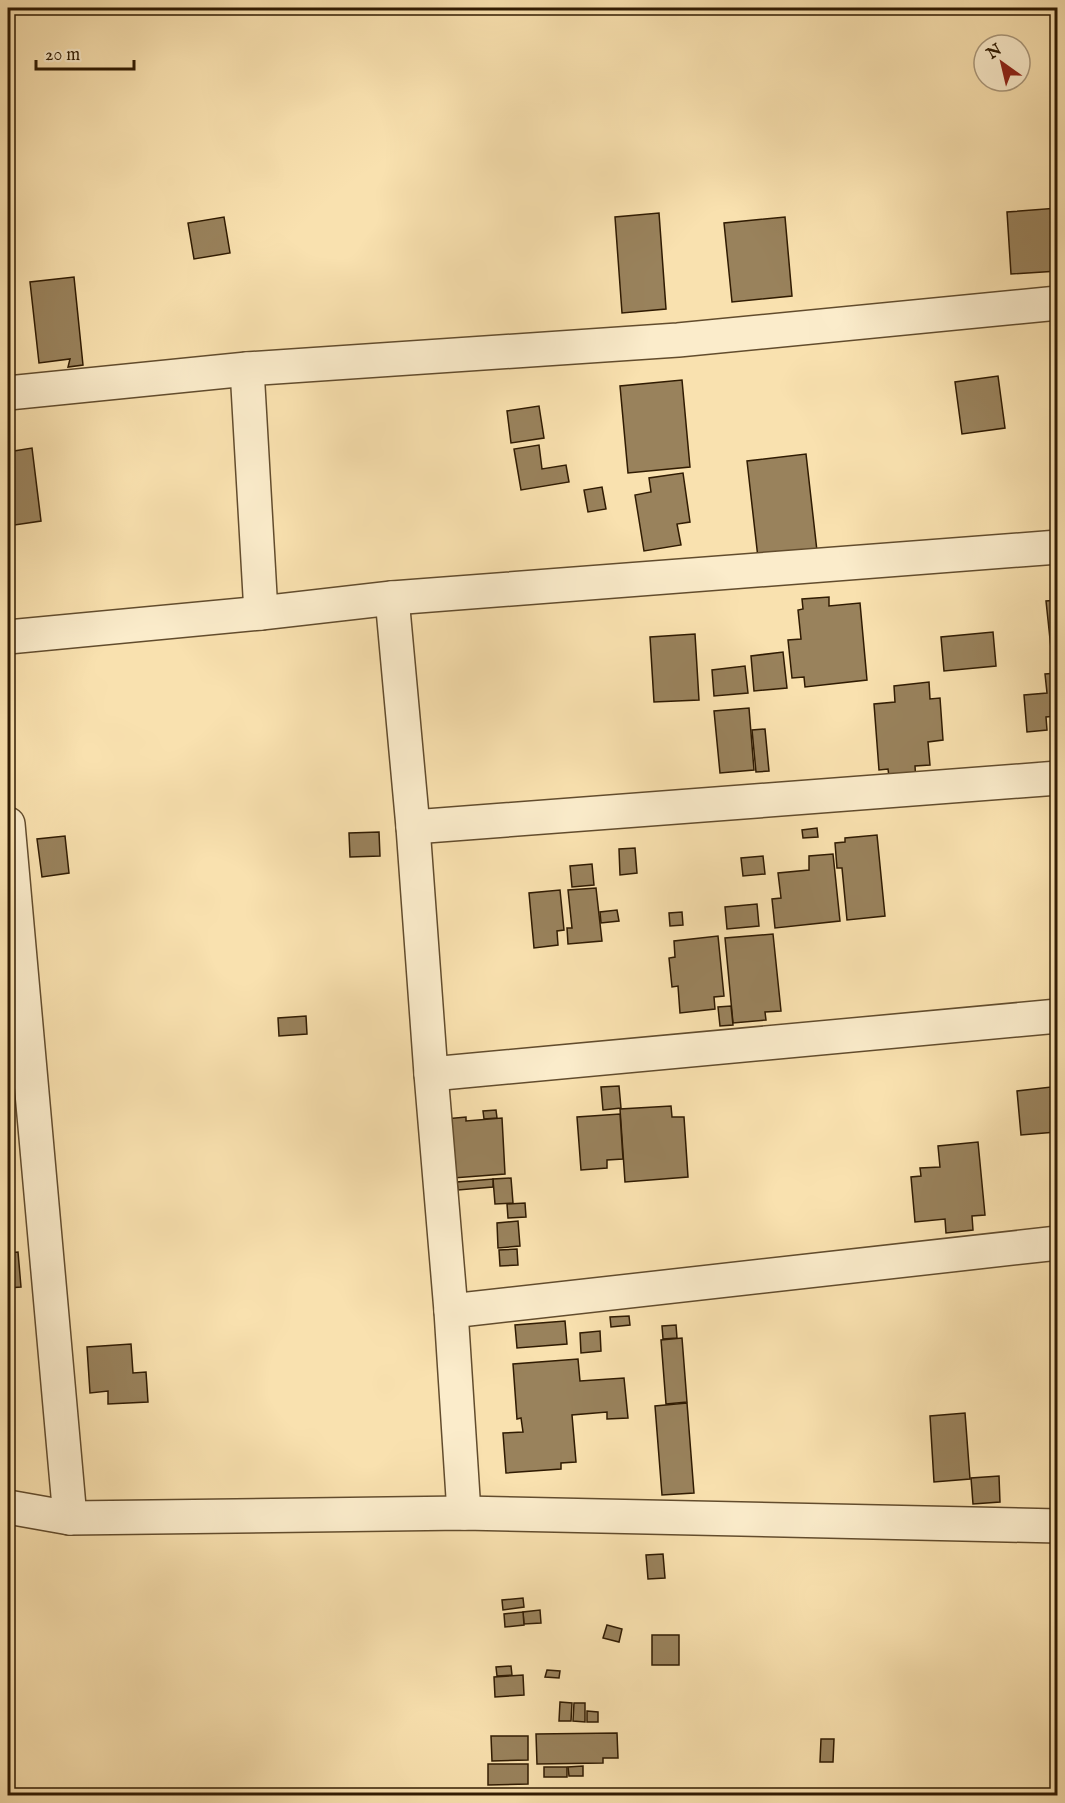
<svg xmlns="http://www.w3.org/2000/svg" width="1065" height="1803" font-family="'IM FELL English',serif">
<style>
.building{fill:#99825c;stroke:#301b02;stroke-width:1.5}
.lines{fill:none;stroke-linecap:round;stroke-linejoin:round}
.minor-casing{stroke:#624c2d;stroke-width:36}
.minor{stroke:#fbeccb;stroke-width:33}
</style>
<rect width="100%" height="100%" fill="#f9e1af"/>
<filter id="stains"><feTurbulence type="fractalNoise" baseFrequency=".00333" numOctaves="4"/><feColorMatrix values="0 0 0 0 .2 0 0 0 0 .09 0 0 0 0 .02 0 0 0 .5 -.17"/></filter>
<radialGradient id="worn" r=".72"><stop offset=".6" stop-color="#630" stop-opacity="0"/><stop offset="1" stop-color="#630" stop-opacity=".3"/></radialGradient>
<g class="building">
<polygon points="1058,208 1058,271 1011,274 1007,212"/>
<polygon points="659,213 666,309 622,313 615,217"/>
<polygon points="224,217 230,253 194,259 188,223"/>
<polygon points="785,217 792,296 732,302 724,223"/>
<polygon points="74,277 83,365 68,367 70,359 39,363 30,282"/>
<polygon points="1054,353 1058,353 1058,387 1055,387"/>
<polygon points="998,376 1005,428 962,434 955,382"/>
<polygon points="682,380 690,467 628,473 620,386"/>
<polygon points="539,406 544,438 511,443 507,411"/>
<polygon points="539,445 542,469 566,465 569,482 521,490 514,449"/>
<polygon points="32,448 41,521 8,526 8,452"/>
<polygon points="806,454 817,551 758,558 747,461"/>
<polygon points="683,473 690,522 677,524 681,545 644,551 635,495 651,492 649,478"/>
<polygon points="602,487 606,509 588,512 584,490"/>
<polygon points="829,597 829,606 860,603 867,680 805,687 804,677 792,678 788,640 801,639 798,610 803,609 802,599"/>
<polygon points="1058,600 1058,657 1052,658 1046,601"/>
<polygon points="993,632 996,666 944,671 941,637"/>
<polygon points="695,634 699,700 654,702 650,637"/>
<polygon points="783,652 787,688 754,691 751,656"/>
<polygon points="745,666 748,693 714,696 712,670"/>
<polygon points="1058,673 1058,728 1056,716 1046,717 1047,730 1027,732 1024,695 1047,693 1045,674"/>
<polygon points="929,682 930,699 940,698 943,740 928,742 930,765 915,766 916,782 890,784 888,769 879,770 874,704 895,702 894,686"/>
<polygon points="749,708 754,770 720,773 714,711"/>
<polygon points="765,729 769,771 756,772 752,730"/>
<polygon points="817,828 818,837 803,838 802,830"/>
<polygon points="379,832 380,856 350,857 349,833"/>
<polygon points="877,835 885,916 847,920 842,868 837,868 835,843 845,842 845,838"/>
<polygon points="65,836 69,873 42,877 37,839"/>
<polygon points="635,848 637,873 620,875 619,849"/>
<polygon points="833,854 840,921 775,928 772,899 781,898 778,873 809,870 809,856"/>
<polygon points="763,856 765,874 743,876 741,858"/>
<polygon points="592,864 594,885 572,887 570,866"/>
<polygon points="596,888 602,941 568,944 567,928 572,928 568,890"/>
<polygon points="560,890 564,930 557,931 558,945 534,948 529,893"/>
<polygon points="757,904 759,926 727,929 725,907"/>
<polygon points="617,910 619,921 601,923 600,912"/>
<polygon points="682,912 683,925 670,926 669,913"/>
<polygon points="773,934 781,1011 765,1012 766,1020 733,1023 725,938"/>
<polygon points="718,936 724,996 714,997 715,1009 680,1013 678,986 672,987 669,958 675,957 674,941"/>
<polygon points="731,1006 733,1025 720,1026 718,1007"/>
<polygon points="306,1016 307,1034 279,1036 278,1018"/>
<polygon points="619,1086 621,1108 603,1110 601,1087"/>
<polygon points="1051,1087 1056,1132 1021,1135 1017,1091"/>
<polygon points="1052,1087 1058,1087 1058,1131 1056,1132"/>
<polygon points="671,1106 672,1117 684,1117 688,1177 625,1182 620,1109"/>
<polygon points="496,1110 497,1118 484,1119 483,1111"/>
<polygon points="620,1114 623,1159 607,1160 607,1168 581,1170 577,1117"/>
<polygon points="466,1117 466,1121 502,1118 505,1174 453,1178 445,1119"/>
<polygon points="978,1142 985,1215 972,1216 973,1230 946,1233 945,1219 915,1222 911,1177 921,1176 920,1168 940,1167 938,1146"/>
<polygon points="511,1178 513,1203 495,1204 493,1179"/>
<polygon points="493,1179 493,1187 458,1190 457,1182"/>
<polygon points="525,1203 526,1217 508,1218 507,1204"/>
<polygon points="518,1221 520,1246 498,1248 497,1223"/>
<polygon points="517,1249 518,1265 500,1266 499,1250"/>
<polygon points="18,1252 21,1287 8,1288 8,1253"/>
<polygon points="629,1316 630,1325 611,1327 610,1317"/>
<polygon points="565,1321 567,1344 517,1348 515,1325"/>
<polygon points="676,1325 677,1338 663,1339 662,1326"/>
<polygon points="600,1331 601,1351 581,1353 580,1333"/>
<polygon points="682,1338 687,1402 666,1404 661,1340"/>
<polygon points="131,1344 133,1373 146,1372 148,1402 108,1404 108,1391 90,1393 87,1347"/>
<polygon points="578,1359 580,1381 624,1378 628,1418 607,1419 607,1412 572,1415 576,1462 561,1463 561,1469 506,1473 503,1433 523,1432 521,1418 517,1419 513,1364"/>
<polygon points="687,1403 694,1493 662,1495 655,1406"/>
<polygon points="965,1413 970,1479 934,1482 930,1416"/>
<polygon points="999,1476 1000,1502 973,1504 971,1478"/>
<polygon points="663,1554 665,1578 648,1579 646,1555"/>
<polygon points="523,1598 524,1607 503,1610 502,1600"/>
<polygon points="540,1610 541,1623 524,1624 523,1612"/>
<polygon points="523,1612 524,1625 505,1627 504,1614"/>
<polygon points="607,1625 622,1629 619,1642 603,1638"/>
<rect x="652" y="1635" width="27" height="30"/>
<polygon points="511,1666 512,1675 497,1676 496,1667"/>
<polygon points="547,1670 560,1671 559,1678 545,1677"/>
<polygon points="523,1675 524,1695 495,1697 494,1677"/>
<polygon points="560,1702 572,1703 571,1721 559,1721"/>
<polygon points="574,1703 585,1703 585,1722 573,1721"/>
<polygon points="587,1711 598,1712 598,1722 587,1722"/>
<polygon points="617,1733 618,1758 603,1758 603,1763 537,1764 536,1734"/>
<polygon points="491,1736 528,1736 528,1760 492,1761"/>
<polygon points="821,1739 834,1739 833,1762 820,1762"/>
<polygon points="488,1764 528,1764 528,1784 488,1785"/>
<polygon points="583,1766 583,1776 569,1776 568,1767"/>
<rect x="544" y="1767" width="23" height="10"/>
</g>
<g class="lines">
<defs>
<g id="minor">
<polyline points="247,369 261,613"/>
<polyline points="8,393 247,369 678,340 1058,303"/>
<polyline points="392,598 413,827 431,1074 451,1311 464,1513"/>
<polyline points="8,637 261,613 392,598 1058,547"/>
<polyline points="8,824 70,1518"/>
<polyline points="413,827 1058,778"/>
<polyline points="431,1074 1058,1016"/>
<polyline points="451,1311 1058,1243"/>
<polyline points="8,1507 70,1518 464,1513 1058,1526"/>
</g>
</defs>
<use href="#minor" class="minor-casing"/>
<use href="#minor" class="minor"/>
</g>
<rect width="1065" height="1803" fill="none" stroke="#f9e1af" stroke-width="30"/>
<rect x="9" y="9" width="1047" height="1785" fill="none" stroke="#301b02" stroke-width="3"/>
<rect x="15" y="15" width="1035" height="1773" fill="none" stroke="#301b02" stroke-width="1.5"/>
<g transform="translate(1002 63) rotate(326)"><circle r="28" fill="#fbeccb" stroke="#aa987b" stroke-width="1.5"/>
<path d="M0-4.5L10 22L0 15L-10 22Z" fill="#8f2418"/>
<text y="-9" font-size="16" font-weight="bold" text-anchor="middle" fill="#301b02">N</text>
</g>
<path d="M36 60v9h98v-9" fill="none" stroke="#301b02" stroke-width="3"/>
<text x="45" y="60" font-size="18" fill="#301b02" stroke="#fbeccb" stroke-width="4.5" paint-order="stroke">20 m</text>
<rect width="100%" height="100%" filter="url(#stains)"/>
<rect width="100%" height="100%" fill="url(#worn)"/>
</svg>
